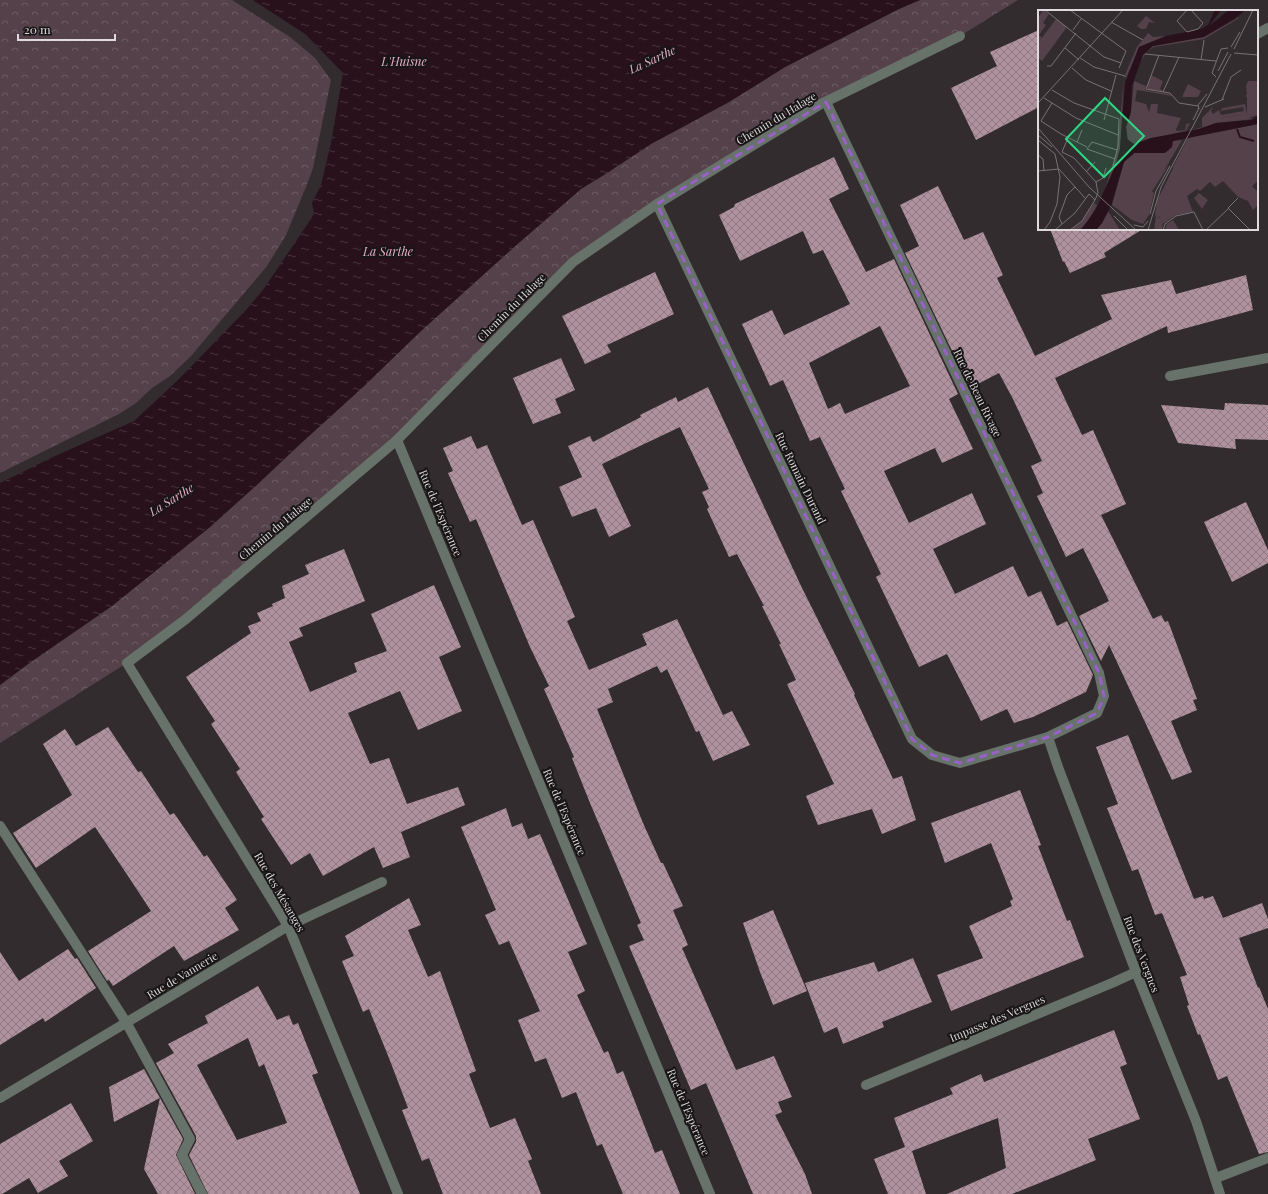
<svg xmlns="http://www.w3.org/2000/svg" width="1268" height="1194" font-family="'Playfair Display',serif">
<defs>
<pattern id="forest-crowns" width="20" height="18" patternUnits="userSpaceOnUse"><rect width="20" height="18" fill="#554149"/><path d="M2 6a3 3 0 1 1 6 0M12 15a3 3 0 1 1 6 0" fill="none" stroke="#6d5c63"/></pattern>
<pattern id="water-ripples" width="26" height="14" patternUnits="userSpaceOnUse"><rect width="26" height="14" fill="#28111b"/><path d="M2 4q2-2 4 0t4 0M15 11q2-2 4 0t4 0" fill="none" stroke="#47333c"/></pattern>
<pattern id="building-cross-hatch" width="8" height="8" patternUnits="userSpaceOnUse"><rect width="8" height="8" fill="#b0929e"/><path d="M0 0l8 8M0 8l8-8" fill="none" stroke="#8f7a82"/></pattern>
</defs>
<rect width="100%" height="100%" fill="#322c2e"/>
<g fill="url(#forest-crowns)">
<polygon points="0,0 232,0 290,37 315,58 331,80 313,168 306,187 286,235 267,266 191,356 170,376 152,388 136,403 119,414 0,473"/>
<polygon points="920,0 1018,0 960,36 821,104 573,262 397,440 127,663 0,743 0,685 28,664 112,606 210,527 260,482 298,446 363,387 421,331 513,248 581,189 607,173 651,144 729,102 785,67 899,9"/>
</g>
<polygon fill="url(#water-ripples)" points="253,0 920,0 899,9 785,67 729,102 651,144 607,173 581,189 513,248 421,331 363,387 298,446 260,482 210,527 112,606 28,664 0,685 0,483 55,456 134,421 177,381 246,310 263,290 311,219 314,213 312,203 321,185 331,143 343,73 305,34"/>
<g fill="url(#building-cross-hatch)" fill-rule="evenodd">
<polygon points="1039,30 1039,107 976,140 951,88 997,66 990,52"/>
<path d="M834,157L849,189L829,199L866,272L894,259L958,394L949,399L973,449L942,463L935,448L884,471L909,523L972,493L986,524L933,549L955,594L1013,566L1028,597L1041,591L1057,626L1067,621L1093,675L1086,692L1033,717L1014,723L1007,709L981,721L947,654L919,667L876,577L881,574L841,491L845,489L820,437L810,441L783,380L770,386L742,324L772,310L784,335L850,304L823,250L813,254L803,231L740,261L719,215L734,207L735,204ZM880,326L910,386L845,414L840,403L828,409L809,363Z"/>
<polygon points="938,186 964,240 983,232 1003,275 997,278 1035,356 1112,319 1101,295 1171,280 1176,294 1246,275 1253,310 1168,333 1167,326 1055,378 1082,435 1093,430 1126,504 1101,515 1153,619 1161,615 1165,622 1168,621 1197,699 1193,700 1197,710 1171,721 1192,772 1172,780 1109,645 1101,661 1079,616 1109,601 1083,548 1066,557 1037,496 1043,493 1031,466 1042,461 1013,399 999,373 970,388 905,253 919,246 900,205"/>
<polygon points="1050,229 1143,229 1104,253 1106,257 1070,273 1064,261 1063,262"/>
<polygon points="655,272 674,314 607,345 611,352 585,364 562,316"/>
<polygon points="561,358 575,390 555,399 561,413 533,424 513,378"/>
<polygon points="708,387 802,588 855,694 854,695 893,779 902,776 916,820 882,834 872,809 818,825 806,796 834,784 787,684 796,680 779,644 781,644 762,606 764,606 737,554 729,557 707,509 709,507 702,492 709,489 680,427 602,464 631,526 609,537 596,508 572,517 559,487 582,477 568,446 590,436 593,442 641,417 640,415 676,397 678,402"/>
<polygon points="1225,403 1268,405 1268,440 1235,439 1236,449 1178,443 1161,405 1224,410"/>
<polygon points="471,436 477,449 487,445 522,525 533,520 575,617 567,621 589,670 647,645 642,634 677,619 723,715 732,711 750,745 713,761 699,731 696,732 667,669 661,673 657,666 608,689 613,702 597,709 643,823 661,863 663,863 683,906 673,910 688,945 682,948 736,1070 774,1056 792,1097 778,1102 782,1112 775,1115 805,1174 812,1194 753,1194 706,1083 691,1090 629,946 644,940 637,925 641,923 590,803 572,758 574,757 544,689 549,686 530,647 476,519 470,522 448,473 453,471 443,448"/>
<polygon points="1246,502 1268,550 1268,563 1232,582 1204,522"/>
<polygon points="344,549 365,601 299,628 303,636 289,642 310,692 357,672 354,663 387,651 371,614 434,585 461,647 439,657 462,711 418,730 400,691 348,713 370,764 389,758 407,804 458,787 465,805 401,832 410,857 383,868 374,847 323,876 310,853 291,865 261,819 264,817 236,772 240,769 211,724 215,721 186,677 251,633 248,626 261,621 257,613 273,606 272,604 285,598 282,586 309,574 305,565"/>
<polygon points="108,727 138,772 141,771 170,815 174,813 204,857 207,855 237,900 225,908 239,930 184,961 174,946 113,986 109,980 107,981 88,951 151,911 128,876 95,827 36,868 13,833 72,795 43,744 65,729 76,746"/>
<polygon points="1128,735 1194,899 1203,896 1204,899 1213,896 1223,918 1262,903 1268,919 1268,928 1239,938 1258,988 1259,987 1268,1009 1268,1152 1259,1154 1227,1076 1218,1080 1200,1034 1198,1035 1187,1006 1189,1005 1180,977 1187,975 1162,913 1155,915 1138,869 1132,871 1107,808 1118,804 1096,747"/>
<polygon points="1020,790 1041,845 1038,846 1067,921 1070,920 1084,957 951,1011 937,975 983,958 969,926 1012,906 1010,901 1013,899 991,843 945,863 931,823"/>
<polygon points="506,808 512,827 522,823 528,839 540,834 587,944 568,952 585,991 577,995 604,1053 608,1051 617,1074 623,1071 655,1153 662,1150 680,1194 623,1194 602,1144 597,1146 576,1092 562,1098 546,1058 535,1062 518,1020 540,1011 509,941 499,945 485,915 496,910 461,827"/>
<polygon points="409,898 421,925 408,930 428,977 440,971 476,1071 469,1074 490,1128 515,1118 532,1159 528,1161 541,1194 443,1194 429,1158 422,1161 402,1110 408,1108 389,1058 369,1009 363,1012 342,961 354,956 345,936"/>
<polygon points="773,910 807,991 773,1005 760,972 743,923"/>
<polygon points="68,949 75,959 77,958 96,988 45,1022 43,1018 0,1045 0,952 19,981"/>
<polygon points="913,958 932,1002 882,1022 884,1027 843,1044 837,1027 824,1033 805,983 874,962 878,972"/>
<path d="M258,986L277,1020L289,1015L293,1025L298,1023L318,1073L312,1075L360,1194H208L189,1155L196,1142V1136L156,1063L174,1053L168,1044L208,1023L205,1016ZM248,1038L259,1067L264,1064L287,1123L237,1140L197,1065Z"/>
<polygon points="1114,1030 1127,1064 1120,1067 1140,1119 1088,1139 1096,1160 1012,1194 947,1194 1006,1168 998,1118 912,1151 926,1194 888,1194 874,1159 905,1147 894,1118 953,1094 950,1088 981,1074 984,1082"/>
<polygon points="144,1069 160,1098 114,1122 109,1087"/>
<polygon points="160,1098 183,1139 176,1155 195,1194 158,1194 144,1169"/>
<polygon points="71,1103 93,1141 59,1161 68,1176 38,1193 29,1178 2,1194 0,1194 0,1144"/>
</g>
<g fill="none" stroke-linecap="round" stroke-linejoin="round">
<g stroke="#67726a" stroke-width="10">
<polyline points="1257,34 1268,28"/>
<polyline points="657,204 912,739 932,755 960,763 1048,737 1097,713 1104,696 1099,673 826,102"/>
<polyline points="1170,376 1268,358"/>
<polyline points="397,440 710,1194"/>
<polyline points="1048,737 1058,767 1136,972 1196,1121 1220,1194"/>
<polyline points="0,826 126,1022 190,1139 182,1155 202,1194"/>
<polyline points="866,1085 1112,983 1136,972"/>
<polyline points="0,1098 288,926 382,882"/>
<polyline points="1216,1178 1268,1158"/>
<polyline points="398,1194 288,926 127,663 186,619 397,440 573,262 657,204 821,104 960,36"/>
</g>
</g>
<path fill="none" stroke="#9960c8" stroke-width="3" stroke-dasharray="8 5" stroke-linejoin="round" d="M826,102L1099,673L1104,696L1097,713L1048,737L960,763L932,755L912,739L657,204Z"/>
<g text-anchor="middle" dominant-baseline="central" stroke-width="4" stroke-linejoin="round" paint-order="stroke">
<g font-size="11" fill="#dfdbdd" stroke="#181516">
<text transform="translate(776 118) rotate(-31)">Chemin du Halage</text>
<text transform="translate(511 307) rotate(-45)">Chemin du Halage</text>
<text transform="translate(978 393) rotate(64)">Rue de Beau Rivage</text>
<text transform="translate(801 478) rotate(64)">Rue Romain Durand</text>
<text transform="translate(441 513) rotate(67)">Rue de l'Espérance</text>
<text transform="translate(275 528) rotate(-40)">Chemin du Halage</text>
<text transform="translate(565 812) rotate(67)">Rue de l'Espérance</text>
<text transform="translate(280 892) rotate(60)">Rue des Mésanges</text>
<text transform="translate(1142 954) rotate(69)">Rue des Vergnes</text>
<text transform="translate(182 975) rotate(-31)">Rue de Vannerie</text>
<text transform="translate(997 1018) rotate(-23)">Impasse des Vergnes</text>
<text transform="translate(689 1112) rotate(67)">Rue de l'Espérance</text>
</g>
<g font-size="12" font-style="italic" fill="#e5aec4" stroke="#181516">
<text transform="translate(652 59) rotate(-25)">La Sarthe</text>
<text x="404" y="61">L'Huisne</text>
<text x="388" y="251">La Sarthe</text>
<text transform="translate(171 499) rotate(-32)">La Sarthe</text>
</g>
</g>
<g transform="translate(1038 10)">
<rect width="220" height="220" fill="#322c2e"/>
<path d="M113,65L125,71L122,79L125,81L111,80L109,77ZM96,71L108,76L107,80L132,84L134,86L99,80L97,91L108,94L111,102L113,94H120L119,103L143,108L136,124L93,134L90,129L88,117L93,102ZM210,71H220L219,105L208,109L204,105L185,107L164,117V108L176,96L173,101L175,104L181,100L183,105L206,101L205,97L182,101L185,98L207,94L209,105V87L207,86L209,84L208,76ZM150,74L163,81L160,87H144ZM220,114V171L214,176L220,182V195L215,200L210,191L200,187L185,171L177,177L172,172L162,181L159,179L149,186L155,202L138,205L125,214L122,206L121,208L117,205L119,191L150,128ZM144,130L114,181L116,183L111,205L105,214L94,210L74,195L86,152L98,142L130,141L135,131ZM135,210L141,220H127L129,214Z" fill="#554149"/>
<path d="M108,6L117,13L111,12L108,19H103L99,16ZM199,7L201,8L166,29L116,37L109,41L103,51L106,42L115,36L166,27ZM110,23L115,27L128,26L101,37L88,68L86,67L99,37ZM86,68L82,139L74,166L67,179L79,140ZM97,92L102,101L105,114L113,116L117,113L119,122L118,127L95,134L90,127L89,119L94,94ZM204,105L215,109L178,113L161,119L154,120L165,117L167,112L176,108ZM127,107L129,116L131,111H135L130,109L132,107L141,113H132L139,121L147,120L148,114L152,113L148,121L123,126L128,123L121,115L125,113ZM218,114H220V131L210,133L204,141L211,156H217L216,165L220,170L214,169L208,161L202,169L199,142L186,145L184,143L199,140L198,123L200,122L203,130H217L219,120L213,119L218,117ZM182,119L173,126L167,124L151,131L152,148L157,157L151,158L152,152L145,149L140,153L145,160L139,162L135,157L150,128ZM119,155L124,159L123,164L131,155L115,180L107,182L110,175L107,174L104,180L97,175L95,180L100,181L95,188L102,186L86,195L94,175L91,173L92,169L102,162L109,167L114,166L117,161L110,156ZM80,177L81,182H85L84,186H81L83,197L75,192ZM70,201L82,220H58L64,213ZM118,204L120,208L125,206L124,220H116Z" fill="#554149"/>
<path d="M18,9L29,17L4,51L0,48V33Z" fill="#554149"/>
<path d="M5,0L11,4L5,13L8,15L1,25L4,28L0,33V8ZM161,183L170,190L164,199L156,188ZM56,193L59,195L50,211L41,220H33L44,211Z" fill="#554149"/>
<path d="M177,0H183L171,16L191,0H207L197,9L166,27L115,36L105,45L94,76L93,102L88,117L89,129L96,134L113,128L161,119L178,113L213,110L220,106V114L135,131L134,137L127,143H96L86,152L73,196L64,213L58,220H43L58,199L78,154L82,139L87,73L101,37L128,26L163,19L170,15Z" fill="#28111b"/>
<path fill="none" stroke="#28111b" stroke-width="2" d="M199,119L202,127L216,131"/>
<path fill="none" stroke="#777274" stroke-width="1" d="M7,0L66,47L83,53M32,0L88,41L81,58M149,0L139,11L149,22L160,19L165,13L153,0M73,12L105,30M35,20L43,9M193,37L202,22M27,38L41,50M196,39L215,0M196,43L220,45M107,44L178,51M121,45L108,79L132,83L141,93L160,96M42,48L56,57L87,66M163,50L166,30M9,56H13L38,23M34,58L48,70L73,81M180,61L190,42M178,67L174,63L183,39L190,38M14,80L36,93L81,109L80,136L75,156M125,82L141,47M6,88L38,108L80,125M184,90L193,67L203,60M0,93L85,0M14,93L3,111L23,124L49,137M167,97L186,89M161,99L160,95L169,84M66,110L78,65M155,110L161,98M0,118L51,177L98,220M0,125L14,137M30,128L24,142L36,148L58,172L65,168L68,158M0,130L17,144L22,167L19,194L12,212L6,220M39,132L44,120M0,145L5,149L6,161M77,149L49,139L54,132L79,140M0,161L21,159L47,188M48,162L57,152M200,188L190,198L212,220M112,204L118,181L132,156M76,206L90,220M24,214L21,207L29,185L37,177M96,215L105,217L110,211M17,220L37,203L51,184L57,190M32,220L44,211L57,190L60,183L58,172M110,220L123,177L193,44M125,220L127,214L138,206L156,202L165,220M168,220L191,198"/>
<path fill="#2cd884" fill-opacity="0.15" stroke="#2cd884" stroke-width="2" d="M67,88L106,126L66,167L28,129Z"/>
<rect width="220" height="220" fill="none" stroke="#dfdbdd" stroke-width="2"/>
</g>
<path d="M18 34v6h97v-6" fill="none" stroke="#dfdbdd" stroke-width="2"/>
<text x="24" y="34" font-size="12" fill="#dfdbdd" stroke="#181516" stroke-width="3" paint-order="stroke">20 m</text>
</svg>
